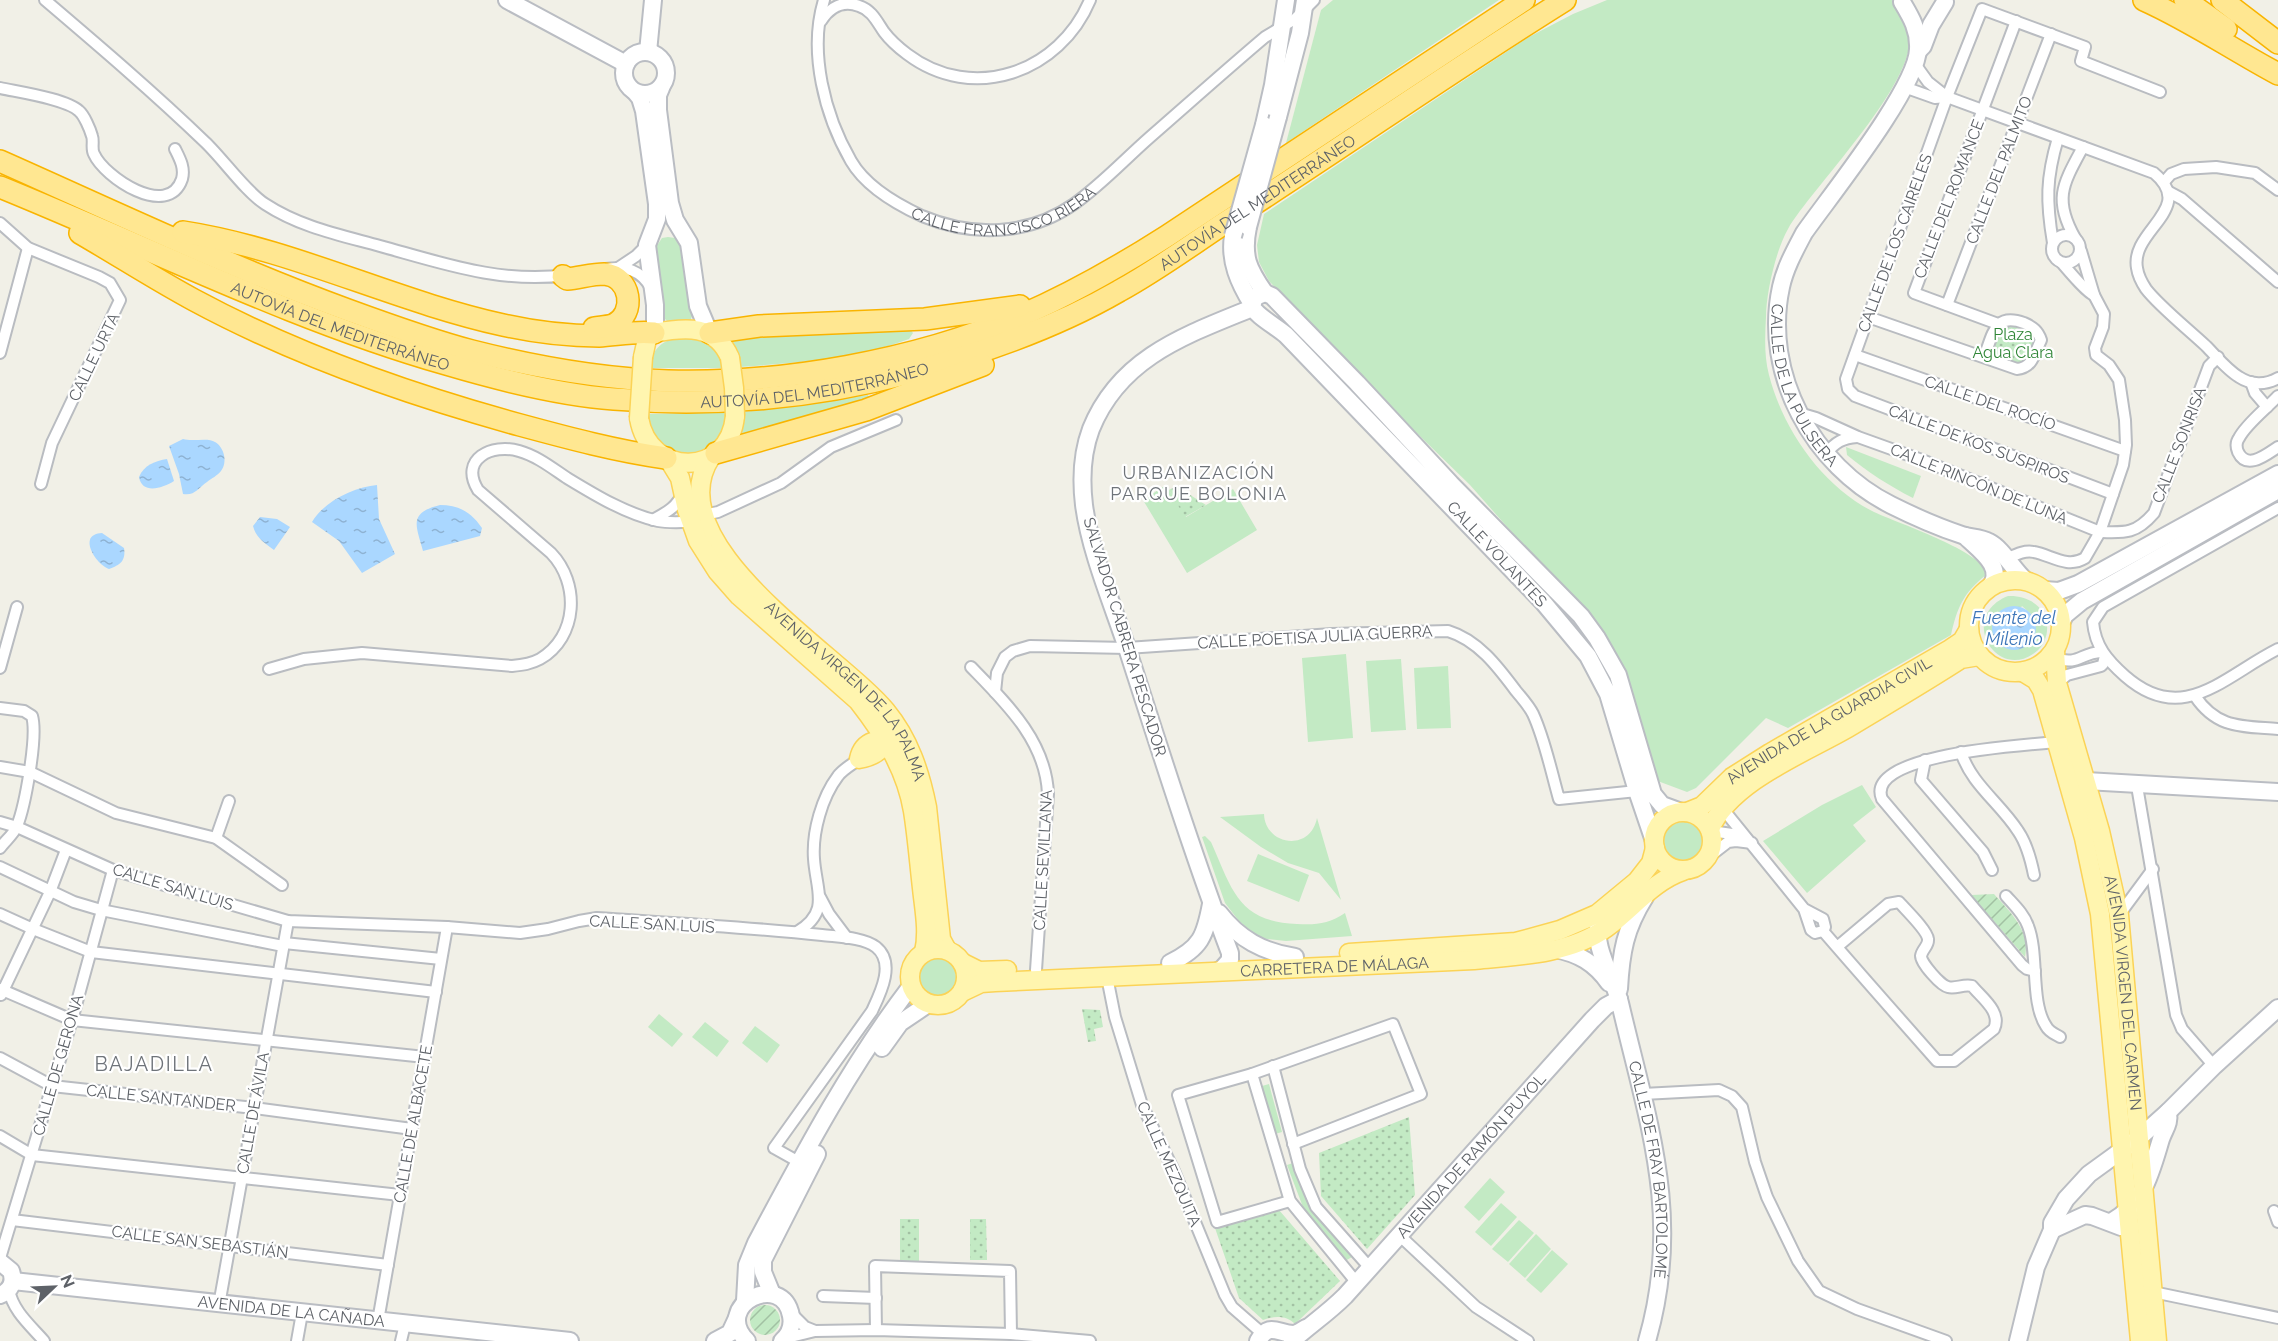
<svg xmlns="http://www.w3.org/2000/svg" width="2278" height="1341" font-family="Raleway,sans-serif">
<defs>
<pattern id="park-dots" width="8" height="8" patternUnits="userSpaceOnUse" patternTransform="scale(1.5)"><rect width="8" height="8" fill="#c3eac4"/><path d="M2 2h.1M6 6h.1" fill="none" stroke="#a2c1a3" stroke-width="1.8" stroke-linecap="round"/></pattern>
<pattern id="garden-furrows" width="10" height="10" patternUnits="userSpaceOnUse" patternTransform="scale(1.5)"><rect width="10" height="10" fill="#c3eac4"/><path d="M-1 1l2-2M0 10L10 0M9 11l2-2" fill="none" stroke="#a2c1a3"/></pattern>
<pattern id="water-ripples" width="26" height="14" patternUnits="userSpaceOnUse" patternTransform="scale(1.5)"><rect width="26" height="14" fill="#aad7ff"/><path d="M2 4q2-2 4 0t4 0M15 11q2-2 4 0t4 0" fill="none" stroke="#8eb2d2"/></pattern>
</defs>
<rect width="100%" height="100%" fill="#f1f0e7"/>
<g fill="#c3eac4" fill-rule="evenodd">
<polygon points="1333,0 1499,0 1286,143 1321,10"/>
<path d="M1607,0H1892C1898,8 1906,17 1909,27C1924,77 1813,186 1788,229C1776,250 1766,293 1766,317C1765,336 1764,356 1769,375C1783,430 1823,487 1874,512C1898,523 1969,547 1983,567C1983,567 1985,574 1986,575C1963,593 1957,608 1951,635L1788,728L1766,718L1696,788L1687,792L1655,780L1586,616L1470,485L1346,364L1269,281L1259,262L1257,245L1264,214L1527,38L1573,14Z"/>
<polygon points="668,237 675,238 683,247 692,316 690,322 669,323 664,318 656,247 662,238"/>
<path d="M909,328L913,333L909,339C856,359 795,363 739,367L732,338Z"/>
<path d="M683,337C705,338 718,345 723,368H649C653,347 662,340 683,337Z"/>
<polygon points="868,395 871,402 741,439 744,412"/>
<path d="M726,412C723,440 706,460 675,453C668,452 661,445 655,441L648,414Z"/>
<path d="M1846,447L1921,476L1913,498C1889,486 1868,472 1847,455Z"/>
<polygon points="1166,485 1186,517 1233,489 1257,530 1187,573 1143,500"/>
<path d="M2008,596C2029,595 2049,608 2047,631C2046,641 2041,649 2033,654C1995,680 1958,616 2008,596ZM2022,606L2033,616L2030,643C2018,652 2007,651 1997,641Z"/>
<polygon points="1346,654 1353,738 1308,742 1302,658"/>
<polygon points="1401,659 1406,730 1371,732 1366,661"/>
<polygon points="1448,666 1451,728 1417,729 1414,668"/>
<polygon points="1862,785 1876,807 1853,825 1866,841 1807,893 1763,841 1822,805"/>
<path d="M1264,814C1265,845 1310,853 1317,818L1341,900L1319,873L1288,863L1261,847L1220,817Z"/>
<circle cx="1683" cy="841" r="19"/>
<path d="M1205,836L1211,842C1232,889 1238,922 1297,924C1316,925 1329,924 1345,913L1352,936L1286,941L1259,938L1239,921L1225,903L1202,837Z"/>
<polygon points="1258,854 1309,875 1299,902 1247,881"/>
<circle cx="937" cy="977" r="19"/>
<polygon points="659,1014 683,1034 672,1047 648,1027"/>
<polygon points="705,1022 729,1041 717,1057 692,1037"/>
<polygon points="755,1026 780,1045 767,1063 742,1043"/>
<polygon points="1269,1084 1282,1132 1275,1134 1262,1086"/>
<polygon points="1293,1163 1311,1210 1352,1257 1345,1261 1306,1215 1287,1165"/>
<polygon points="1490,1178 1505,1192 1479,1221 1464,1207"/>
<polygon points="1501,1203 1517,1217 1491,1246 1475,1232"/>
<polygon points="1519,1220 1534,1233 1508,1262 1492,1249"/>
<polygon points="1536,1234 1551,1249 1525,1278 1509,1264"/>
<polygon points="1552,1250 1568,1264 1541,1293 1526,1280"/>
</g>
<g fill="url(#park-dots)">
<polygon points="2004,320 2039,334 2027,366 1984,357"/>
<polygon points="1176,486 1206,505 1185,517 1169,490"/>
<polygon points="1082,1009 1100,1010 1103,1027 1094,1029 1096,1041 1088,1042"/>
<polygon points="1409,1117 1415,1195 1367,1249 1321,1196 1319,1153"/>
<path d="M1279,1210L1340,1281L1295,1324C1286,1315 1274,1316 1263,1320L1239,1298L1215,1228Z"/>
<rect x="900" y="1219" width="19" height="42"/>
<polygon points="970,1219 986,1219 987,1260 970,1260"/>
</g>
<g fill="url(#garden-furrows)">
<path d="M1994,894C2010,912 2031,931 2025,957L1971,895Z"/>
<circle cx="765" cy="1320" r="15"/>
</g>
<g fill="url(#water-ripples)">
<path d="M183,439C193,442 208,437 215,442C224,447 228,462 221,471C217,476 212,478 207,482C198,488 195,496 183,494L179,474L169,446Z"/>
<path d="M167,459L174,481C163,488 142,495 139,477C144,465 155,461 167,459Z"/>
<path d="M377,485L379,519L395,554L362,573L339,541L312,522C324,501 355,487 377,485Z"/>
<path d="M440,505C459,505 471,512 482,528L480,536L423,551C416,525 408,513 440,505Z"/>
<path d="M260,517L277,519L290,527L274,550C265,543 256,538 253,526Z"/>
<path d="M102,533L124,548C126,561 120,565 109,569C95,564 77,534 102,533Z"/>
<circle cx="2014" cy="628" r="22"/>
</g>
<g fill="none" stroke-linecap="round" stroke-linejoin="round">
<defs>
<g id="street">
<path d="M45,0C99,46 153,92 205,142C223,159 246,192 265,204C300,227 340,235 380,246C442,263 501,284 567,275"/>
<path id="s1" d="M824,0C808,52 825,116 851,161C866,187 896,204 922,216C972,237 1028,236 1074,204C1101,185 1124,160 1149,138C1188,104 1226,70 1265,37L1295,19L1314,0"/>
<path d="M821,21C830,7 843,0 859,6C872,10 877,22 884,32C890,40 899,48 907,54C973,104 1060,72 1090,0"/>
<path d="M1915,64L1928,82L1947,97L2154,173C2197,209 2130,230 2137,268C2138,275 2142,283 2146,289C2159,306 2189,330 2206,346C2216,356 2227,370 2239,377C2251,385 2266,385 2278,378"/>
<polyline points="1904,87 1935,98 1947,97"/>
<path d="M0,88C18,92 67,99 79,111C84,115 90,129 92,136C94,141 91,149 94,154C104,177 168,220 182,179C185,168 180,159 175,149"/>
<polyline points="2164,182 2171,174 2184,169 2216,167 2255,173 2278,190"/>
<polyline points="2169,192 2182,199 2278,282"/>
<polyline points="0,223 28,248 99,277 110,283 120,300 52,443 41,484"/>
<circle cx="2066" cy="249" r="14"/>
<path d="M2075,238C2053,199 2063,184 2083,147"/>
<path d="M2053,243C2046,202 2046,178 2058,138"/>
<path d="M2062,263C2068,270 2088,294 2094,295"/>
<polyline points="618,268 636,256 647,245"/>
<path d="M606,269C626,266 641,270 651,288"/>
<polyline points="1947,305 2051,34"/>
<path d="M1868,317L2017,369C2033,368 2035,352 2041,340C2038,331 2033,327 2024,323C1994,312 1993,335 1984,357"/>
<polyline points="1998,324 1914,293 2016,21"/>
<polyline points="0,353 28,248"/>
<polyline points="1855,355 2125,451"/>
<polyline points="2251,382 2255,393 2267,407"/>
<path d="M2278,396C2267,408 2246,424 2239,438C2236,442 2236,447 2238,452C2247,471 2267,454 2278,447"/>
<path d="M1799,413L1816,418L1858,437L1922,460L2100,532C2125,533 2136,534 2154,513L2209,366L2218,357"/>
<path d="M1826,454C1835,442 1843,438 1857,437"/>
<polyline points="2113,494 1855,396 1848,389 1846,379 1947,97 1982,9 2085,47 2081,61 2160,92"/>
<path d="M2278,508L2103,607L2093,622C2095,646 2107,660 2125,676C2183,727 2224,676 2278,649"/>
<polyline points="703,515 718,512 781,483 831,447 896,420"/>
<path d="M653,520C667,512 676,508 683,493"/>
<path d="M2006,559C2015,555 2024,550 2034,552C2051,555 2067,569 2085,558L2100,532L2123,465L2126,445L2125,420L2119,380L2109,365L2096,355L2095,348L2103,327L2104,314L2094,295L2081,251"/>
<path d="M2055,658C2079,666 2080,653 2101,652"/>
<path d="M971,667C1006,703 1046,741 1048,794L1036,970"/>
<polyline points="0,668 17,607"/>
<path d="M269,669L304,659L362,653L512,666C522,665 531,664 540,659C578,637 580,583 551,553L478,490C459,459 492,443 519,451C537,456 552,468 567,478C595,495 626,514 658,521C668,523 680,522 690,522"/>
<polyline points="2057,683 2067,675 2101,666 2103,664 2105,656"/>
<path d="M995,692L997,673L1005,657L1013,651L1030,646L1127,648L1332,634L1448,631C1478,640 1498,667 1516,691C1522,698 1529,706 1533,714C1545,740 1551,771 1559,799L1637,791L1641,789"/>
<path d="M2195,696C2217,729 2242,726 2278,729"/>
<path d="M0,708L24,711L32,716C38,736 25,806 17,826C14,834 5,841 0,848"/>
<path d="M1961,752C1971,784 2000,803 2018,831C2027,844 2031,860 2034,875"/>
<polyline points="1925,760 1921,780 1983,852 1992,870"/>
<polyline points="0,767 30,772 116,813 216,838 282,885"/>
<polyline points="2137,786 2176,1015 2182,1029 2214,1066"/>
<polyline points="1723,809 1804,909 1823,919 1825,927 1823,931 1815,933 1811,930 1804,909"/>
<path d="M0,822L17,827L113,870L288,921L447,927L520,933L548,929L579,921L597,918C672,923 747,927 822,935C838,937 863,937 876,947C896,963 880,994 872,1011L774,1148L799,1162"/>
<polyline points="1711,831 1732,834 1744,838"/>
<polyline points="216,838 229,801"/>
<polyline points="1706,859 1728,842 1736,841 1752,843"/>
<polyline points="0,867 74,902 101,910 283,946"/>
<path d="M2006,896C2014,905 2024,914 2028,926C2039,954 2030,1002 2046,1026C2049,1032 2055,1034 2060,1037"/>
<polyline points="820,897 829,914 847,938"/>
<polyline points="0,914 33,929 91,952 436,992"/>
<polyline points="2119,915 2153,869"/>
<path d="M1823,931C1861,975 1899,1018 1937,1061H1954L1994,1029C2002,1012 1982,998 1972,986C1963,984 1956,989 1948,987C1941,986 1921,963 1921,956C1922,949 1929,946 1928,939C1927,930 1905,909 1899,902L1888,904L1837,947"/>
<path d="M797,932C831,912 816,890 814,859C812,832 822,797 838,776C843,769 853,764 859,759"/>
<polyline points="284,943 441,959"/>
<path d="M2035,971L2027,969L2022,965L1882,799C1863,753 2030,745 2057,742"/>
<polyline points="1107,977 1115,1017 1142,1105 1174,1171 1225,1295 1232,1307 1263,1334"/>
<polyline points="0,989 72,1020 425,1057"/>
<polyline points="1,995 50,892 66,850"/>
<polyline points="0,1058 52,1086 254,1108 412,1129"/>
<polyline points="1273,1066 1300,1169 1316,1207 1370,1268"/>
<polyline points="1252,1074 1290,1201 1357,1283"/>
<polyline points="1643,1094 1719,1090 1732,1096 1742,1107 1755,1162 1767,1197 1798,1261 1819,1291 1857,1309 1946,1341"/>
<polyline points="0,1136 32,1155 400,1195"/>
<polyline points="1290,1201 1217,1222 1178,1095 1252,1074 1393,1024 1421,1094 1293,1144"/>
<polyline points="2274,1211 2278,1222"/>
<polyline points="12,1220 388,1265"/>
<polyline points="1399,1235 1476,1307 1528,1341"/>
<polyline points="0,1258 72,1020 113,870"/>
<path d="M9,1290C13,1311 30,1325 44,1341"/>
<polyline points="2153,1292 2278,1318"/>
<polyline points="823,1296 876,1298"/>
<polyline points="219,1305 288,921"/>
<polyline points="791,1313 805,1327 815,1331"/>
<polyline points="378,1321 447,927"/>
<polyline points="876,1330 875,1266 1010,1271 1011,1334"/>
<polyline points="786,1338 815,1331 876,1330 1011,1334 1090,1341"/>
<polyline points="297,1341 302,1313"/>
<polyline points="401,1341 405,1324"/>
</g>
<g id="secondary">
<polyline points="507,0 626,64"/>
<path id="s2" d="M1902,2C1911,17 1919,30 1918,49C1917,88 1830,196 1804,233C1795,250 1785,268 1781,287C1762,374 1813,466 1891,505C1913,516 1938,527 1962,535C1971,538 1980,537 1989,542C2003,549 2013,570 2026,581"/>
<polyline points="1919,50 1923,46 1931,25 1945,2"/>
<circle cx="645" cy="73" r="21"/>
<polyline points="648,52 653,0"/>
<polyline points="661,88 658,95 658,110 670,203 675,220 689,243 698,306 709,332"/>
<polyline points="636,93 640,98 644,111 657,204 657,219 647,245 655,305 655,332"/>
<polyline points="1278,117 1300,33 1305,0"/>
<polyline points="1264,125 1273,85 1286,0"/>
<path d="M1248,227C1242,256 1248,269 1265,293"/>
<path d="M1233,236C1229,261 1239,283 1252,304"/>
<path d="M1965,536C1978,549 2007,568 1989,588"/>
<polyline points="2044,590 2059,591 2078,584 2278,474"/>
<polyline points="2061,623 2065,615 2082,601 2278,490"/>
<polyline points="2086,781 2278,792"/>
<path d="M1654,841L1637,791L1608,694L1588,656L1543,602L1286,335C1277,327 1255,315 1252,306L1255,297L1265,293L1272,296L1357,383L1451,484L1581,616L1597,638L1618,675L1653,794L1662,805L1681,812"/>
<path d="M1219,913C1239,939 1263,952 1295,957"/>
<path id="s3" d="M1600,921C1590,943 1615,981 1620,1003C1648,1123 1683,1217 1647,1341"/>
<path d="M1554,949C1578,953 1595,963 1609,983"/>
<path d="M1170,963C1201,948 1205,936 1211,904"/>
<path d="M1216,972L1222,969L1230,960V953C1192,852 1160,750 1127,648C1112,603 1090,551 1084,505C1081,480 1082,453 1091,429C1120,357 1186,335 1252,308"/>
<path d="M1619,989C1621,952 1625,929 1645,897"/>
<polyline points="882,1048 900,1023 928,1004"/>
<path d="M2111,1222C2144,1204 2151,1172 2161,1139C2165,1128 2170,1124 2168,1112"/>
<polyline points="2052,1230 2085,1215 2092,1216 2121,1227"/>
<path d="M0,1262L11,1271C15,1282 11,1291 0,1295"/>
<path id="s4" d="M13,1281L570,1341"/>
<polyline points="772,1294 763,1272 763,1260 817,1154"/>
<path d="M745,1301L747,1265L756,1243C803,1155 850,1066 911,986"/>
<polyline points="715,1341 730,1333 737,1318"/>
<path d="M747,1341C711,1305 783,1270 791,1316C793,1326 789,1335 782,1341"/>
<path d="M1258,1341C1269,1322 1277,1333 1293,1334C1297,1334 1302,1330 1306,1328"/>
<path id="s5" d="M1292,1341C1310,1325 1328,1313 1345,1296L1592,1020L1606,1006L1619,999"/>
<polyline points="2018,1341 2036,1267 2052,1230 2052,1223 2066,1199 2089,1174 2140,1137 2168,1112 2214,1066 2278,1008"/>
</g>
<g id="primary">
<path d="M643,357L647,339L654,333C685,327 716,324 730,358"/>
<path d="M639,418C649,478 729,478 735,416"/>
<path id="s6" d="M711,457C653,544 840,655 886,711C909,739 920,772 927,807L941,939L947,950"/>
<path d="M669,460L680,478L687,510L698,541L717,571L739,596L858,701C883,733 906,769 913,811C917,836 919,862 922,888C924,908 929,932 924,952"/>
<circle cx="2015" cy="626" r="46"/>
<path id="s7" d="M2055,651L2057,683L2100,831L2119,915L2157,1341"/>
<polyline points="2023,672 2036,680 2042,690 2084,838 2100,914 2140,1341"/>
<path d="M887,732C885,749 876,756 859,759C863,740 880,737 896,744"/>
<path id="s8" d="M1687,812L1702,806L1732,777L1770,753L1950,649L1962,641L1969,629"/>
<circle cx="1683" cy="841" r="29"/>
<path d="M1710,829C1731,781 1805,753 1848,728C1886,705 1924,683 1961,659L1979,656"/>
<circle cx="938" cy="977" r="28"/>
<polyline points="1349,953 1516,942 1560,930 1597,914 1637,881 1651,863 1655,848"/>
<polyline points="963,963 979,971 1007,970"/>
<path id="s9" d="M962,992L981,983L995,982L1474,960C1517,956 1570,954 1606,928C1632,909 1653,881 1683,871"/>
</g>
<g id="highway">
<path d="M2144,0C2191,21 2233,50 2278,74"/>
<polyline points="2185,0 2226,29"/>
<polyline points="2222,0 2278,43"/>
<path d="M0,161C115,212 230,267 348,310C389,325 430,340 472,351C535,367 602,379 668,381C783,384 913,361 1020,316C1071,294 1120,266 1167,236L1524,0"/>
<path id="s10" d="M0,187C148,247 292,320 446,364C500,380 558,395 614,399C714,407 816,398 912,372C983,353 1055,328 1119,291C1154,272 1187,248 1220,226C1336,152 1448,73 1565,0"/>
<path d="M183,232C293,249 394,301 503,325C534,332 568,336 599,336C617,335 635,331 654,333"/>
<path d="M80,233C118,255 155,279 194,300C296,355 407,394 520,425C568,438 616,451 666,458"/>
<path d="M563,276L567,279C579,278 592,274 604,274C631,276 637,314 613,325C607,327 600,327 594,328"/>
<polyline points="710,333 759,326 925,319 1020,306"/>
<polyline points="716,453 866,410 983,365"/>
</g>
</defs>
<use href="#street" stroke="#b9bcc1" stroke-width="14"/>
<use href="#secondary" stroke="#babdc3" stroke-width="20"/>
<use href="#primary" stroke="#fbd357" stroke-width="21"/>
<use href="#highway" stroke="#f9b400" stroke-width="24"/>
<use href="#street" stroke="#fff" stroke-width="10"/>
<use href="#secondary" stroke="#fff" stroke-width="16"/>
<use href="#primary" stroke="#fff5af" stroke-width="18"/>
<use href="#highway" stroke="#ffe791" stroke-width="21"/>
<defs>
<g id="secondary-bridge">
<polyline points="1248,227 1278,117"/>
<polyline points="1233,236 1264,125"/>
</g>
<g id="primary-bridge">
<polyline points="730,358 734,388 735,416"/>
<polyline points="639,418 643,357"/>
</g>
</defs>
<use href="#secondary-bridge" stroke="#babdc3" stroke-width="20" stroke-linecap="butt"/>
<use href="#primary-bridge" stroke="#fbd357" stroke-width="21" stroke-linecap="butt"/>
<use href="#secondary-bridge" stroke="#fff" stroke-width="16"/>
<use href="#primary-bridge" stroke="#fff5af" stroke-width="18"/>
</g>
<g text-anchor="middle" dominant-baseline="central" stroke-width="4.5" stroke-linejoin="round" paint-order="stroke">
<g font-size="16" fill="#5e6268" stroke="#fff">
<text transform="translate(1999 170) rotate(-69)">CALLE DEL PALMITO</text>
<text stroke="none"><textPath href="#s1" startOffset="345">CALLE FRANCISCO RIERA</textPath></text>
<text transform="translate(1949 199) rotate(-69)">CALLE DEL ROMANCE</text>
<text stroke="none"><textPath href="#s10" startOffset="1340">AUTOVÍA DEL MEDITERRÁNEO</textPath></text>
<text transform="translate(1895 243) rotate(-70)">CALLE DE LOS CAIRELES</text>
<text stroke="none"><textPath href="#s10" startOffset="368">AUTOVÍA DEL MEDITERRÁNEO</textPath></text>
<text transform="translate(94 357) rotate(-64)">CALLE URTA</text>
<text stroke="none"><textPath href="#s2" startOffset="432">CALLE DE LA PULSERA</textPath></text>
<text stroke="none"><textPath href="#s10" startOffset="854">AUTOVÍA DEL MEDITERRÁNEO</textPath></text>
<text transform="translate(1990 403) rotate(19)">CALLE DEL ROCÍO</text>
<text transform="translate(1979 444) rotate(21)">CALLE DE KOS SUSPIROS</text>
<text transform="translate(2179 445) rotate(-69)">CALLE SONRISA</text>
<text transform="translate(1979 484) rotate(22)">CALLE RINCÓN DE LUNA</text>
<text transform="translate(1497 554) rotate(47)">CALLE VOLANTES</text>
<text transform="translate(1125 637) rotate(73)">SALVADOR CABRERA PESCADOR</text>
<text transform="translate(1315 637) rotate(-3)">CALLE POETISA JULIA GUERRA</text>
<text stroke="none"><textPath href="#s6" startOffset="290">AVENIDA VIRGEN DE LA PALMA</textPath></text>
<text stroke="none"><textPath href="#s8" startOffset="170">AVENIDA DE LA GUARDIA CIVIL</textPath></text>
<text transform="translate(1043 860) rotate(-87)">CALLE SEVILLANA</text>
<text transform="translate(173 887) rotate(17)">CALLE SAN LUIS</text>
<text transform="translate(652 924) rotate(3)">CALLE SAN LUIS</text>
<text stroke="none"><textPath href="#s9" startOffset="375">CARRETERA DE MÁLAGA</textPath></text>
<text stroke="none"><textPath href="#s7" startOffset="350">AVENIDA VIRGEN DEL CARMEN</textPath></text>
<text transform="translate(58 1065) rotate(-74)">CALLE DE GERONA</text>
<text transform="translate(161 1098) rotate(6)">CALLE SANTANDER</text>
<text transform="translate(253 1113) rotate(-80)">CALLE DE ÁVILA</text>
<text transform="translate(413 1124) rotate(-80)">CALLE DE ALBACETE</text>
<text stroke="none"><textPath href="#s5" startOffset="258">AVENIDA DE RAMÓN PUYOL</textPath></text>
<text transform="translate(1169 1164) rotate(66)">CALLE MEZQUITA</text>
<text stroke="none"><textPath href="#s3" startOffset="256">CALLE DE FRAY BARTOLOMÉ</textPath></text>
<text transform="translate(200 1242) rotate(7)">CALLE SAN SEBASTIÁN</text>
<text stroke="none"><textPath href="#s4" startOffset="280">AVENIDA DE LA CAÑADA</textPath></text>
</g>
<g font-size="16" fill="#308637" stroke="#fff">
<text x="2013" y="334">Plaza<tspan x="2013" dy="18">Agua Clara</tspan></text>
</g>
<g font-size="18" letter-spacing="1.5" fill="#6f747a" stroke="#fff">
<text x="1199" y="472">URBANIZACIÓN<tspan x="1199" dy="21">PARQUE BOLONIA</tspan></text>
</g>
<g font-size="18" font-style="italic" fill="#3d76b9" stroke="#fff">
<text x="2014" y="617">Fuente del<tspan x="2014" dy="21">Milenio</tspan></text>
</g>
<g font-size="20" letter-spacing="1.5" fill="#6f747a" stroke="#fff">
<text x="154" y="1064">BAJADILLA</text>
</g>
</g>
<g transform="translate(54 1287) rotate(67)" stroke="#ffffff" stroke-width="4.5" paint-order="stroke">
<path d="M0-4.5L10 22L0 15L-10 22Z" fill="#5e6268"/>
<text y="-9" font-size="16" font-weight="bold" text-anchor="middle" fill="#5e6268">N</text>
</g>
</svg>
